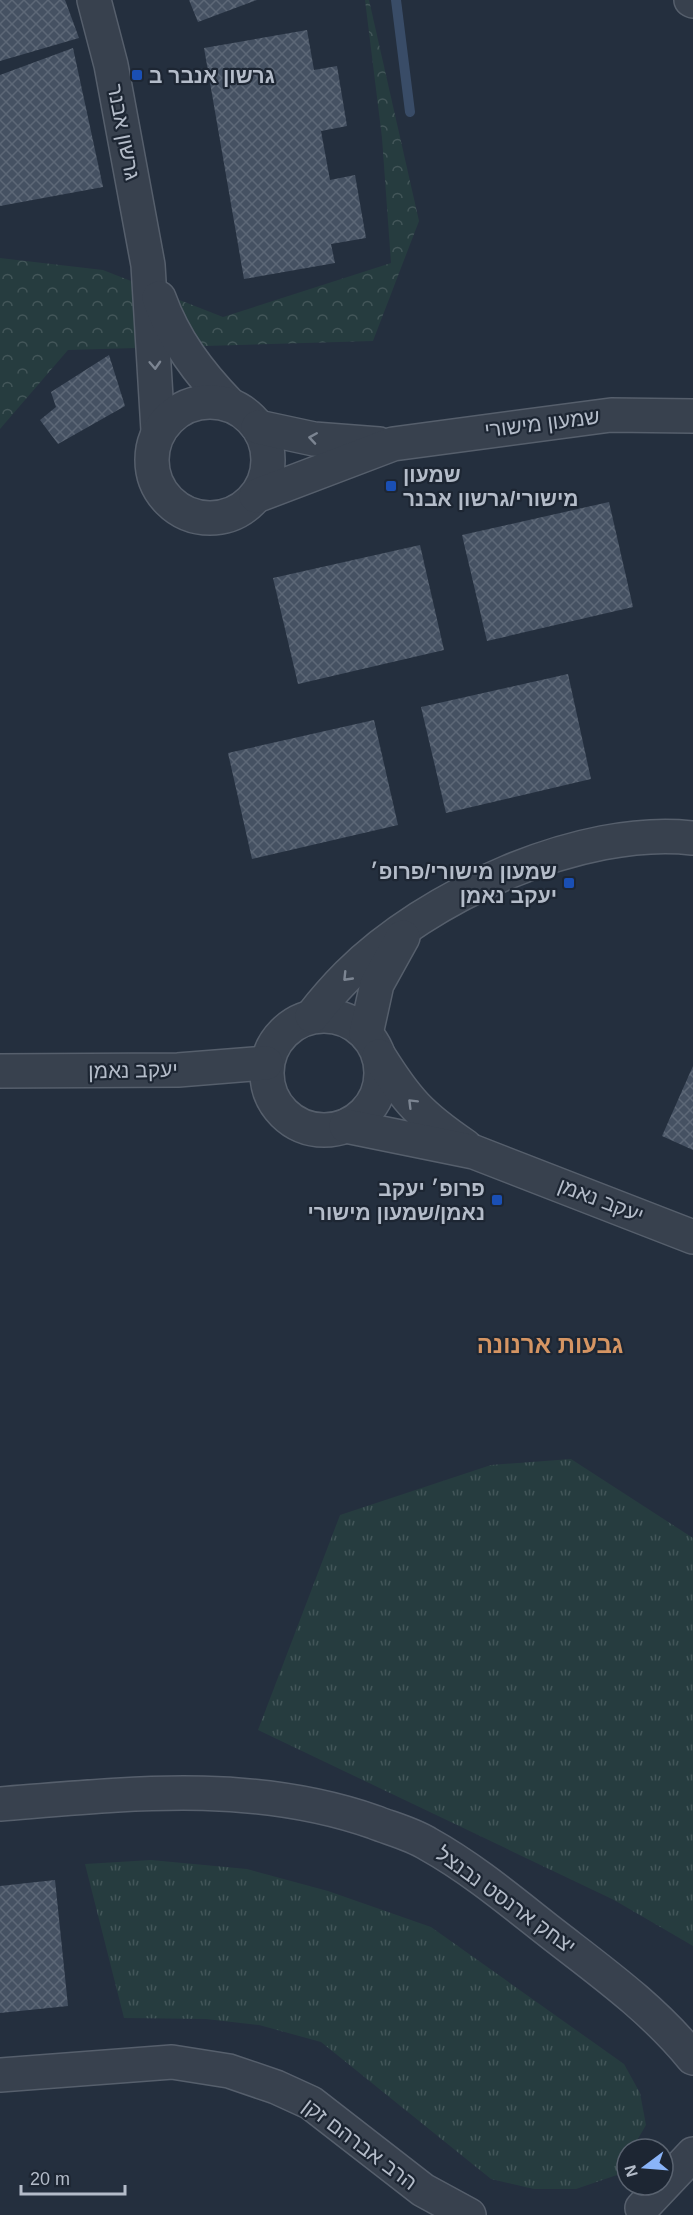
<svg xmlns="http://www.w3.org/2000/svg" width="693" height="2215" font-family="Helvetica,Heebo,sans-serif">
<defs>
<pattern id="grass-tufts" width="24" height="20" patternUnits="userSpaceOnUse" patternTransform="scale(1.5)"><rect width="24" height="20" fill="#263c3f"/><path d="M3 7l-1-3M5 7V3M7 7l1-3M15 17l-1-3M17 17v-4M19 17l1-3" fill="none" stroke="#435659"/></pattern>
<pattern id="forest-crowns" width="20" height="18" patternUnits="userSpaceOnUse" patternTransform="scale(1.5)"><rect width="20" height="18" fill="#263c3f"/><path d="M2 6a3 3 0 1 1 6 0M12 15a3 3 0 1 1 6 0" fill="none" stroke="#435659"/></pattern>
<pattern id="building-cross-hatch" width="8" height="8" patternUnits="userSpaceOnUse" patternTransform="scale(1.5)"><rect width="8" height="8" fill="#455162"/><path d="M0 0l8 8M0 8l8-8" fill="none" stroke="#5d6877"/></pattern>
</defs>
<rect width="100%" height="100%" fill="#242f3e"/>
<g fill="url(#grass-tufts)">
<polygon points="571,1459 693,1538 693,1946 614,1900 258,1730 340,1515 491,1465"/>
<polygon points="151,1860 247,1869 328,1891 431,1927 624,2064 640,2093 646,2125 632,2149 627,2149 627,2158 617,2175 576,2189 534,2189 491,2179 321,2042 259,2025 206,2019 124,2018 85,1864"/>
</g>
<polygon fill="url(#forest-crowns)" points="365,0 369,0 419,221 373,341 68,350 0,429 0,258 103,270 223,317 391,263 382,138"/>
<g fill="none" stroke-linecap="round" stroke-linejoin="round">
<polyline stroke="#394c67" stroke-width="10" points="396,0 410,112"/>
</g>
<g fill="url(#building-cross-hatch)">
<polygon points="0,0 65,0 79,38 0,61"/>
<polygon points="189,0 257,0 198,22"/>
<polygon points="307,30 314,70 337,66 347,126 321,131 330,180 355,175 366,238 331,244 335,263 244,279 204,48"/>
<polygon points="73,48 103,187 0,206 0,75"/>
<polygon points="109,355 125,406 58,444 40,420 56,407 51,392"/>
<polygon points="609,502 633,607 487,641 462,535"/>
<polygon points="420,545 444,650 298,684 273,578"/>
<polygon points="568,674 591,779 446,813 421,707"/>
<polygon points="374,720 398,825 252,859 228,753"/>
<polygon points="693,1066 693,1150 662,1136"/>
<polygon points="55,1880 68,2006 0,2013 0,1886"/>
</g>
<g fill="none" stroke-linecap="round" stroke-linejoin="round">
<defs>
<g id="minor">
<polyline points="94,0 111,65 148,265 158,431"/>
<polyline points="691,0 693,1"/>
<path d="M159,298C174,340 199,373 230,405"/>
<circle cx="210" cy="460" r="58"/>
<polyline points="258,427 314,439 379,444"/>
<polyline points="256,496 393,444 611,415 693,416"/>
<circle cx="324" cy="1073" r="57"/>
<path d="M312,1016C323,1002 335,988 348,975C427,896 581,825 693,838"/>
<polyline points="366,1034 377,984 403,937"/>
<path d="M379,1056C407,1101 421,1116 465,1146"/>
<polyline points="0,1071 178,1070 266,1063"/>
<polyline points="346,1126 474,1152 693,1237"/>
<path d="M0,1804C126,1794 251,1779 374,1822C392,1829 412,1834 428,1844C473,1869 513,1903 554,1935C603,1973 653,2009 693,2058"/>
<polyline points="0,2075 172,2062 229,2071 276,2087 311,2103 423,2190 469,2215"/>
<polyline points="642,2208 693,2154"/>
</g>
</defs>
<use href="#minor" stroke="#565f6c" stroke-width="36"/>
<use href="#minor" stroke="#38414e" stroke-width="33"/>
</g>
<defs><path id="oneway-chevron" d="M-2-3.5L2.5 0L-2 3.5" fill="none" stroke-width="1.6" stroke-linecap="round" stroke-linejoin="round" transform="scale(1.5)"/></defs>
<g stroke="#7c8592">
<use href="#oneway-chevron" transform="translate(155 365) rotate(87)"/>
<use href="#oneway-chevron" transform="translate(313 438) rotate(-171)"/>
<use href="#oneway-chevron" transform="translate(347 977) rotate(134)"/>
<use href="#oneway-chevron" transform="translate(412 1103) rotate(-135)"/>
</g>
<g fill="#1a4fb4" stroke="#1d2633" stroke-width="2">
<rect x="131" y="69" width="12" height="12" rx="3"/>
<rect x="385" y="480" width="12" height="12" rx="3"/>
<rect x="563" y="877" width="12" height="12" rx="3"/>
<rect x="491" y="1194" width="12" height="12" rx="3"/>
</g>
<g text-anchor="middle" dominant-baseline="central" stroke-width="4.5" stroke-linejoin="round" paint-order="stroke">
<g font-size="21" font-weight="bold" fill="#b4bcc9" stroke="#1d2633" text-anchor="start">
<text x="149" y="75">גרשון אנבר ב</text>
<text x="403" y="474">שמעון<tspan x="403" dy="24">מישורי/גרשון אבנר</tspan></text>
<text x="557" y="871" text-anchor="end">שמעון מישורי/פרופ׳<tspan x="557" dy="24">יעקב נאמן</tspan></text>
<text x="485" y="1188" text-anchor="end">פרופ׳ יעקב<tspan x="485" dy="24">נאמן/שמעון מישורי</tspan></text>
</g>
<g font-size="21" fill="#b4bcc9" stroke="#1d2633">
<text transform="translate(124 132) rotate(79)">גרשון אבנר</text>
<text transform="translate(542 423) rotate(-7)">שמעון מישורי</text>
<text transform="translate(133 1070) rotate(-1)">יעקב נאמן</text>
<text transform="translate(601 1200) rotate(21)">יעקב נאמן</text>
<text transform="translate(506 1900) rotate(36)">יצחק ארנסט נבנצל</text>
<text transform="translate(360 2144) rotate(37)">הרב אברהם זקן</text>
</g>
<g font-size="24" font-weight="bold" fill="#d59563" stroke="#1d2633">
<text x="550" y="1344">גבעות ארנונה</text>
</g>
</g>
<g transform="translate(645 2167) rotate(254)"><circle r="28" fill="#1d2633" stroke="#59626f" stroke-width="1.5"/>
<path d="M0-4.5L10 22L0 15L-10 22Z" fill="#8ab4f8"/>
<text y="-9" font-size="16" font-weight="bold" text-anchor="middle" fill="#b4bcc9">N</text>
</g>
<path d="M21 2185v9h104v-9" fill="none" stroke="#b4bcc9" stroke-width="3"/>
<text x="30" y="2185" font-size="18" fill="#b4bcc9" stroke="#1d2633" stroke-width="4.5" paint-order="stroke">20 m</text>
</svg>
